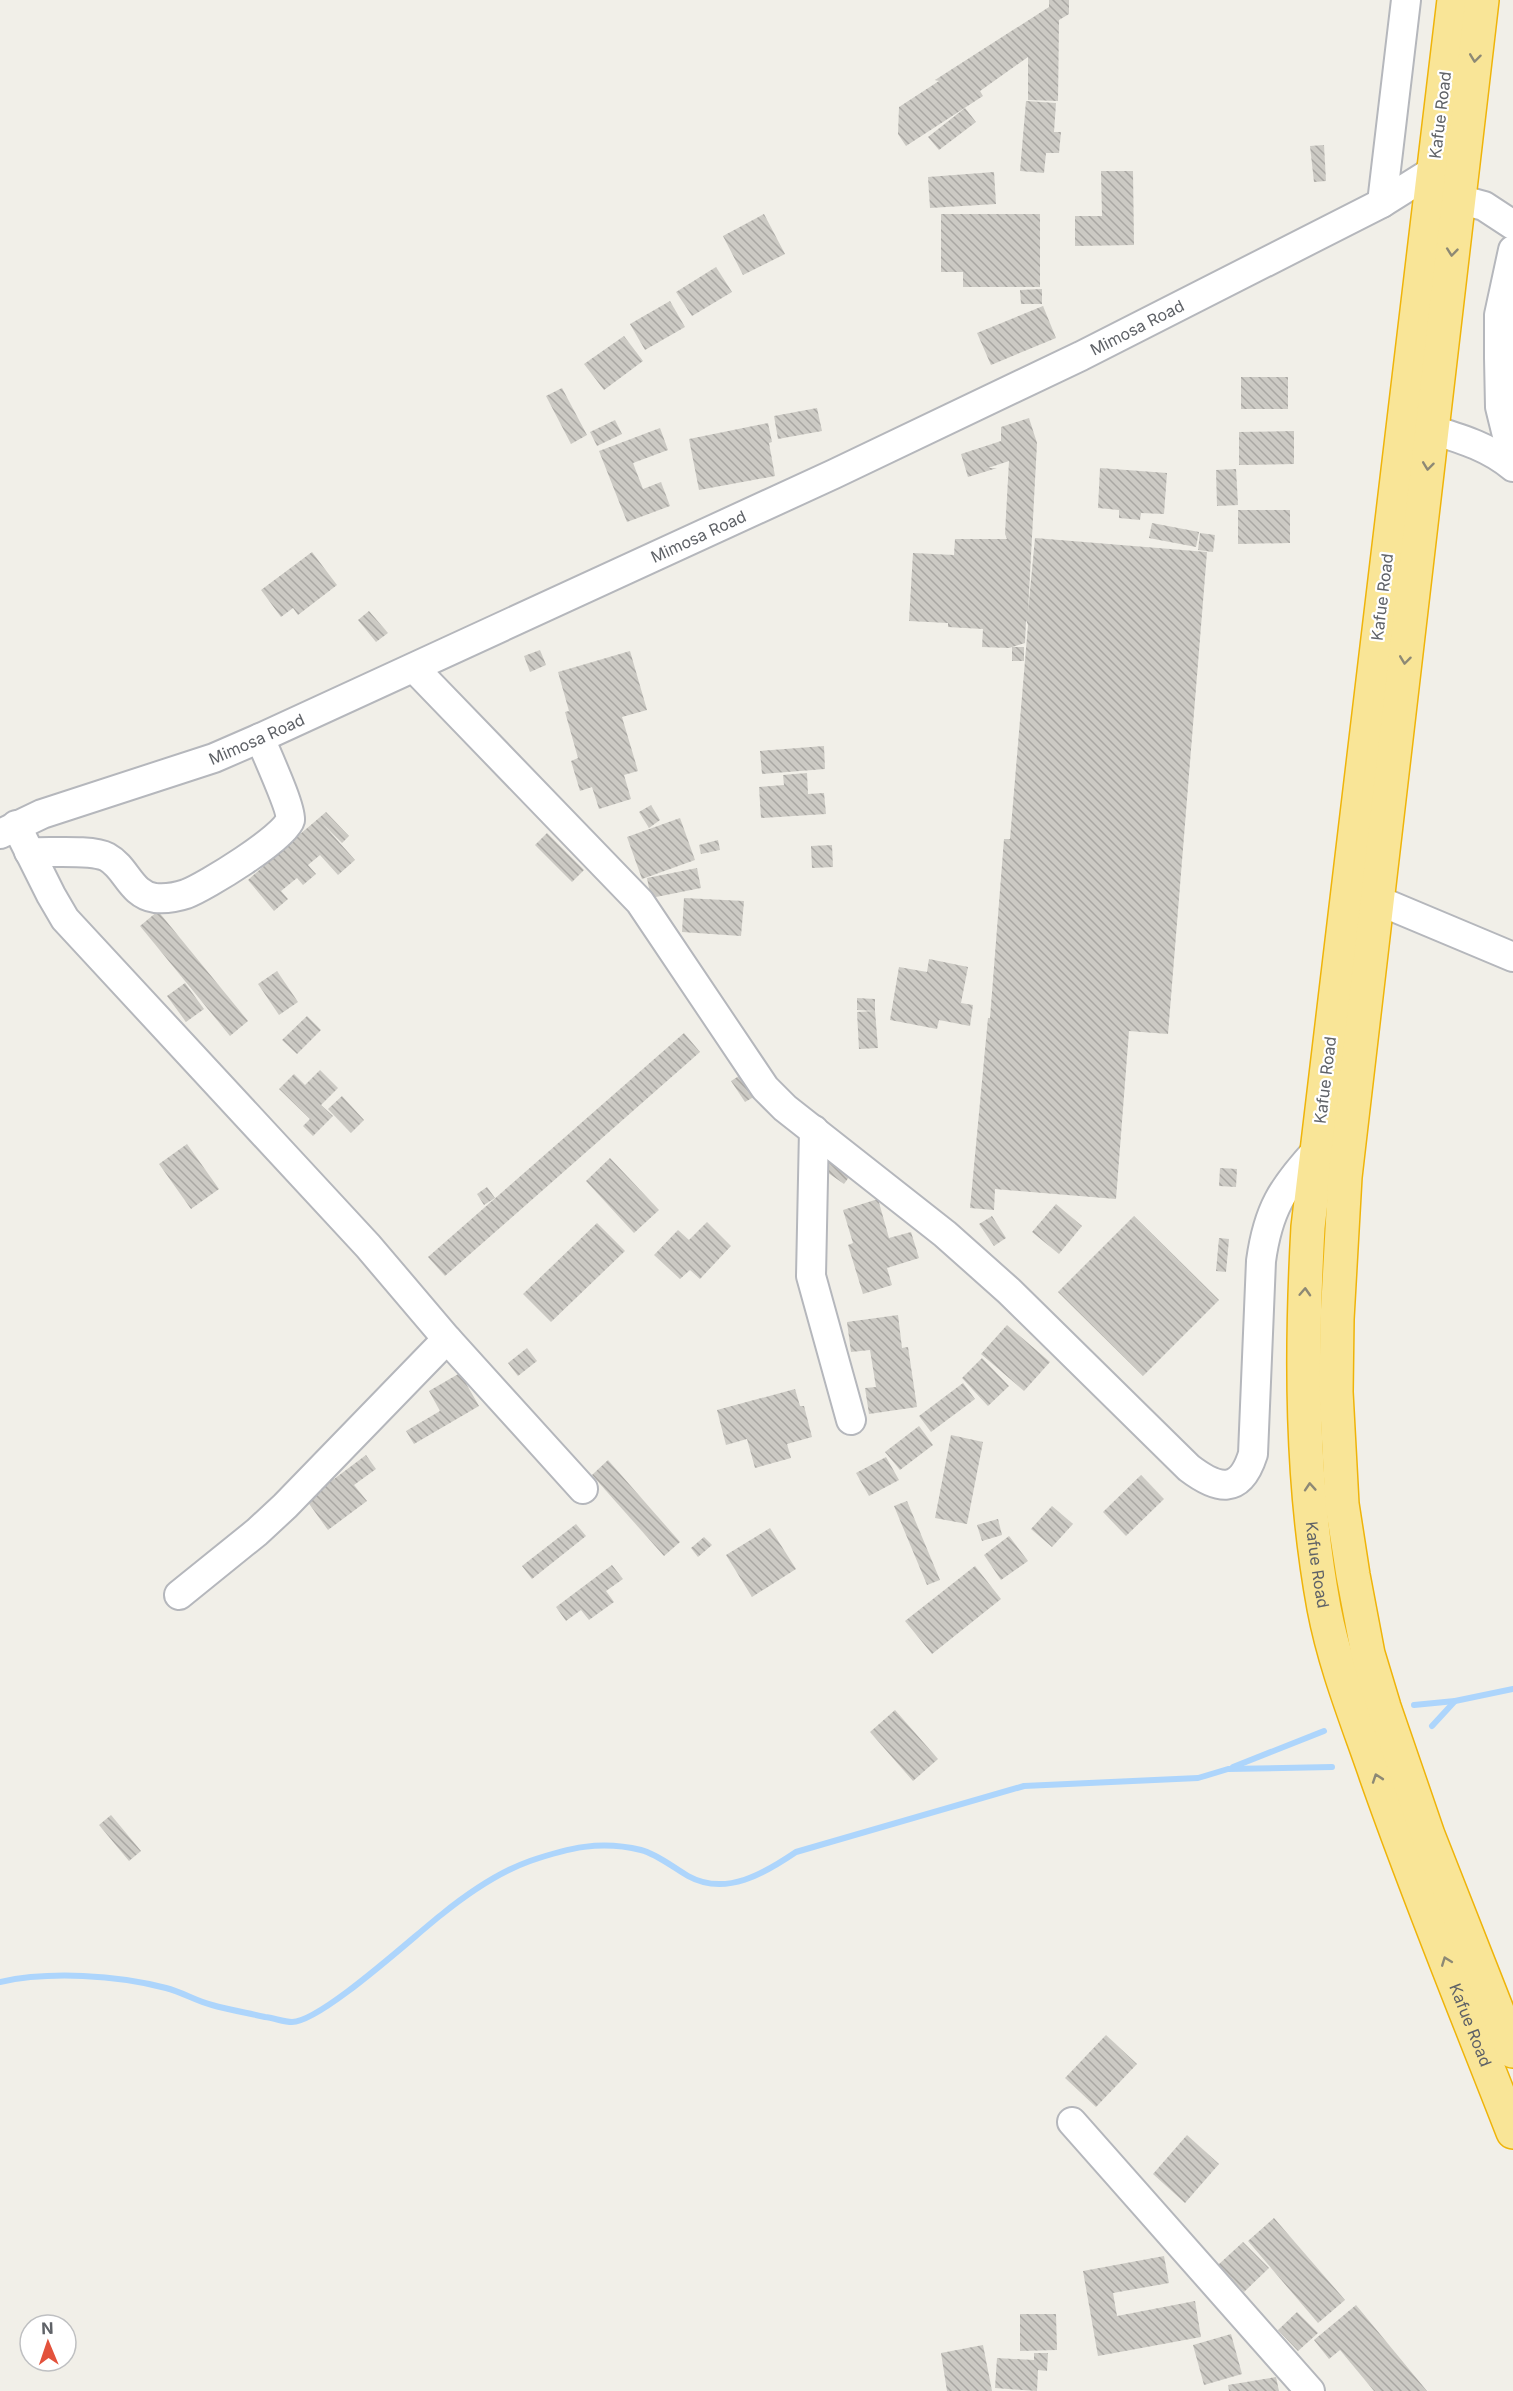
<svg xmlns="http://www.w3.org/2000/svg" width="1513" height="2391" font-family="Inter,sans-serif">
<defs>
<pattern id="building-back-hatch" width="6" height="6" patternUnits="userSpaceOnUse" patternTransform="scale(1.5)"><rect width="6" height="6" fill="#cccac4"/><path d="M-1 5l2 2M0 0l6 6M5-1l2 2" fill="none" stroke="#a9a7a3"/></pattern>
</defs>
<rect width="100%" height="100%" fill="#f1efe8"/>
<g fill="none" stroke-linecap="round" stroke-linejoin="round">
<g stroke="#add5fc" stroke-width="6">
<polyline points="1414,1705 1455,1701"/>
<polyline points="1432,1726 1455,1701 1513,1689"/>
<polyline points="1233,1767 1324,1731"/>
<path d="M0,1982C49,1971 117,1975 166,1988C182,1992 196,2001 212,2005C230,2010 248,2013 265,2017C274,2018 284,2022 292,2022C321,2022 414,1936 441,1915C467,1894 499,1872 530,1861C568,1848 600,1840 641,1850C657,1854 674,1868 688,1876C726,1897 765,1873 796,1852L1024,1786L1198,1778L1228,1769L1332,1767"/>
</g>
</g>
<g fill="url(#building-back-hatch)">
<polygon points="1049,0 1069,0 1069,14 1059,20 1058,101 1028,100 1028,57 980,91 983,96 906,146 898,134 899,107 939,81 935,80 1049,7"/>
<polygon points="1026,101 1056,103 1054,132 1061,132 1059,153 1046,153 1044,173 1020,171"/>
<polygon points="965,108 976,122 939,150 928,137"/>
<polygon points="1324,145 1326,181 1314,182 1310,146"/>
<polygon points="1101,171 1133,171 1134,245 1075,246 1075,216 1102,216"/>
<polygon points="994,172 996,204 930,208 928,177"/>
<polygon points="764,214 785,254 743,275 723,236"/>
<polygon points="941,214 1040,214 1040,287 963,287 963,272 941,272"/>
<polygon points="716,267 732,292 692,316 676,292"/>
<polygon points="1042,289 1042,304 1021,304 1020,290"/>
<polygon points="670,301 685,327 645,350 630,324"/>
<polygon points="1043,306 1056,338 991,365 977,333"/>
<polygon points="624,336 643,361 604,390 584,364"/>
<rect x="1241" y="377" width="47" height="32"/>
<polygon points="562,388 587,435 571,444 546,396"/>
<polygon points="817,408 822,431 778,439 774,416"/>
<polygon points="1029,418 1037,443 1028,612 1035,538 1207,552 1168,1034 1129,1031 1116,1199 995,1189 994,1210 970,1208 988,1018 990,1018 1004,839 1010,839 1028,625 1026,620 1025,643 1009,648 982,647 983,629 948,627 948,623 909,621 913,553 954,555 955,539 1007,539 1005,534 1009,461 988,468 997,468 968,477 961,454 1001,441 1001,427"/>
<polygon points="615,420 622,434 597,446 590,432"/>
<polygon points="768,423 772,442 769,443 775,476 699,490 689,439"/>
<polygon points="660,428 668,450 633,463 643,489 661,482 670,506 627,522 599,451"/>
<polygon points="1294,431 1294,464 1239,465 1239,432"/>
<polygon points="1100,468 1167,473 1164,514 1141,513 1140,520 1119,518 1119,510 1098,508"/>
<polygon points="1236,469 1238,505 1217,506 1216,470"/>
<polygon points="1238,510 1290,510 1290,543 1238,544"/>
<polygon points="1152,523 1199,532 1196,547 1149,538"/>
<polygon points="1200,533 1215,535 1213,552 1198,550"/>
<polygon points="312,552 337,585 298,615 293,608 281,617 261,590"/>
<polygon points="369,611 388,633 376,642 358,620"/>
<rect x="1012" y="647" width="12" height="14"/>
<polygon points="540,650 546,665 530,672 524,656"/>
<polygon points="630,651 647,710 622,717 638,771 624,775 631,799 599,809 592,787 580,791 571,761 578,758 565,712 569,711 558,672"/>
<polygon points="824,746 825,769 762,774 760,751"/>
<polygon points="807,773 808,794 824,793 826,814 761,818 759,787 784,785 783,775"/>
<polygon points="651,805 660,820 649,828 639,812"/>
<polygon points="326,812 349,836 342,843 322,823 355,860 338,875 320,855 308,865 316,874 303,885 297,878 281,891 288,899 274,911 248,880 276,855 270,848 292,841"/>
<polygon points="680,818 695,860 642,879 627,837"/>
<polygon points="547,833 584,870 572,882 535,845"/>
<polygon points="718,840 720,850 701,854 699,845"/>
<polygon points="832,845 833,867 812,868 811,846"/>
<polygon points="697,868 701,888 651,898 647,878"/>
<polygon points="684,898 744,901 741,936 682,932"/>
<polygon points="158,911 248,1021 230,1036 140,926"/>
<polygon points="929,959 968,967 961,1003 973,1005 970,1026 939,1020 937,1029 890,1020 899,967 927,972"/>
<polygon points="277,971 298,1002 279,1015 258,984"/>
<polygon points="185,983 204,1009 186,1022 167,996"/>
<polygon points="857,998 875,999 875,1011 857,1010"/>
<polygon points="875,1011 878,1048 859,1049 857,1012"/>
<polygon points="307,1016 321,1030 297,1054 282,1040"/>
<polygon points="684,1033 700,1052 445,1276 428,1257"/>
<polygon points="320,1070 338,1088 321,1105 333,1116 313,1136 303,1126 310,1119 279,1089 294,1074 305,1085"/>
<polygon points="745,1072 759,1094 745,1102 731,1081"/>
<polygon points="342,1096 364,1120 351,1133 328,1109"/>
<polygon points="187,1144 219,1189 191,1209 159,1164"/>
<polygon points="834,1155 854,1170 844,1184 824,1170"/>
<polygon points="610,1158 659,1210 634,1233 586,1181"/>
<polygon points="1220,1168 1237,1169 1236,1187 1219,1186"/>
<polygon points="487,1187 495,1198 484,1205 477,1194"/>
<polygon points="878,1199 889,1238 911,1232 919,1258 887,1268 892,1285 863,1294 848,1245 853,1243 843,1210"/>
<polygon points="1056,1204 1082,1226 1059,1254 1032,1232"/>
<polygon points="992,1216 1006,1238 994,1246 979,1224"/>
<polygon points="1134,1216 1219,1300 1143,1376 1058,1292"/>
<polygon points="707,1222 731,1246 700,1279 690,1270 680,1279 654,1255 678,1230 689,1240"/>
<polygon points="597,1223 625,1251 551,1322 523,1294"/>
<polygon points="1219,1238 1229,1239 1226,1272 1216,1271"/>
<polygon points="898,1315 902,1348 908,1347 917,1407 869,1414 865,1388 876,1387 870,1350 851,1352 847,1322"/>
<polygon points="1007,1325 1050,1362 1024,1391 981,1354"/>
<polygon points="527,1348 537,1361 518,1376 508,1363"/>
<polygon points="982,1358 1009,1386 988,1406 962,1378"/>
<polygon points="460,1373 479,1406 414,1444 406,1431 440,1411 429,1391"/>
<polygon points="963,1383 975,1399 931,1432 919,1416"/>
<polygon points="795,1389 800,1406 804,1406 812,1437 787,1444 791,1458 755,1468 747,1439 726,1445 717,1410"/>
<polygon points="919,1426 933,1445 900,1470 885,1452"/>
<polygon points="951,1435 983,1442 967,1524 935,1518"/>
<polygon points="366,1455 376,1469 354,1485 367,1501 328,1530 302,1494 330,1474 334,1479"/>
<polygon points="886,1457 899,1480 869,1496 856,1473"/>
<polygon points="608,1460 680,1542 664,1556 592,1475"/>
<polygon points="1141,1475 1164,1499 1126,1536 1103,1512"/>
<polygon points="907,1501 940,1580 927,1585 894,1506"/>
<polygon points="1052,1506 1073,1524 1052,1547 1031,1529"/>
<polygon points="998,1519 1002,1535 982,1541 977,1525"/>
<polygon points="576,1524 586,1536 532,1579 522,1566"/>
<polygon points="770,1528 796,1569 752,1597 726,1555"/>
<polygon points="1009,1536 1028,1561 1001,1580 984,1555"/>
<polygon points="704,1537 712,1545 698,1557 691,1548"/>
<polygon points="612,1565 623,1579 606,1591 614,1602 589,1620 581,1610 566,1621 556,1607"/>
<polygon points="975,1566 1001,1599 932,1654 905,1621"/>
<polygon points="895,1710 938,1759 913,1781 870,1732"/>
<polygon points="111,1815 141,1851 129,1861 99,1825"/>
<polygon points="1106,2035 1137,2064 1096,2107 1065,2078"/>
<polygon points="1187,2135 1219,2164 1185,2203 1153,2174"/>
<polygon points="1274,2218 1345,2300 1318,2323 1248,2241"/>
<polygon points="1243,2242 1269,2268 1244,2292 1218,2265"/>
<polygon points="1164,2256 1169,2283 1113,2293 1117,2316 1195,2301 1201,2337 1098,2356 1083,2271"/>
<polygon points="1356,2305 1427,2391 1374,2391 1340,2350 1329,2359 1314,2340"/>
<polygon points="1297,2312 1318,2333 1298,2351 1278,2330"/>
<polygon points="1020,2314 1056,2314 1057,2350 1020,2351"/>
<polygon points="1231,2334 1242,2374 1204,2385 1193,2345"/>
<polygon points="983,2345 992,2391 947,2391 941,2353"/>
<polygon points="1034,2353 1048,2353 1047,2371 1038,2370 1037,2391 995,2388 997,2358 1034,2360"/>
<polygon points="1276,2377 1279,2391 1229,2391 1228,2385"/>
</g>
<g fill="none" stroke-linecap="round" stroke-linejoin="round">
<defs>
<g id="minor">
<polyline points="1458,199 1484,206 1513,225"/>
<polyline points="1382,203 1406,0"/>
<polyline points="1513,250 1499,315 1499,358 1500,407 1513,460"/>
<path d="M1433,430C1462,439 1489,447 1513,467"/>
<path d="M414,668L640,902L765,1088L785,1108L945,1234L1009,1291L1189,1468C1218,1490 1240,1495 1253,1454L1261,1261C1268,1210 1282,1188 1317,1150"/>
<polyline points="16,825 51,895 65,919 368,1246 447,1339 583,1489"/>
<path id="s1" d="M0,834L42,814L214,758L260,738L834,474L1081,356L1382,203L1433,171"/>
<path d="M29,852C48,853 92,849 107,857C127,868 130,894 155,898C165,899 177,897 186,894C205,887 286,837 290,820C292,809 266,753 260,738"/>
<polyline points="1377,900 1513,957"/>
<polyline points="814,1130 811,1276 851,1420"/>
<polyline points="179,1595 257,1532 285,1506 447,1339"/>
<polyline points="1072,2122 1310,2391"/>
</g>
<g id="highway">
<path id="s2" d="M1454,0L1308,1227C1301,1353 1301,1483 1324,1608C1335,1666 1357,1720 1376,1775C1418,1895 1467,2014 1513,2132"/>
<polyline points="1482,0 1345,1177 1337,1319 1336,1392 1342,1504 1353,1575 1368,1654 1384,1707 1428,1835 1513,2051"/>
</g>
</defs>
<use href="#minor" stroke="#b5b7bc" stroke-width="32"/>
<use href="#highway" stroke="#efb40a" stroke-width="36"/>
<use href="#minor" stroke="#fff" stroke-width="28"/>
<use href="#highway" stroke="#f9e597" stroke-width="33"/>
</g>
<defs><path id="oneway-chevron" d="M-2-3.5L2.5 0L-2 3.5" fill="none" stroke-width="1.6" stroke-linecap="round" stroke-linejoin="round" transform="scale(1.5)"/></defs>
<g stroke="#8d8975">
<use href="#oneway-chevron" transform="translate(1475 58) rotate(97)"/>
<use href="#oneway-chevron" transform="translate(1452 252) rotate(96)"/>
<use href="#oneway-chevron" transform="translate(1428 466) rotate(97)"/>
<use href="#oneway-chevron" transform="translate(1405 660) rotate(97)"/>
<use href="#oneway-chevron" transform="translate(1305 1292) rotate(-87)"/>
<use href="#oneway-chevron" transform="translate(1310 1487) rotate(-94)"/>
<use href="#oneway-chevron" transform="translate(1377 1778) rotate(-109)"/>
<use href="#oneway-chevron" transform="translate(1446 1961) rotate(-111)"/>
</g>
<g text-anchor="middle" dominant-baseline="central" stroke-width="4.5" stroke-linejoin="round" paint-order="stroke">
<g font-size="16" fill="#5f6267" stroke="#fff">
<text transform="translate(1440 115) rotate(-83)">Kafue Road</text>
<text stroke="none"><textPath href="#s1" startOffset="1246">Mimosa Road</textPath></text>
<text stroke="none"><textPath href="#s1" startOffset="760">Mimosa Road</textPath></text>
<text transform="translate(1382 597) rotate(-83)">Kafue Road</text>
<text stroke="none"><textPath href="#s1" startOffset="274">Mimosa Road</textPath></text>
<text transform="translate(1325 1080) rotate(-83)">Kafue Road</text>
<text stroke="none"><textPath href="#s2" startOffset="1574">Kafue Road</textPath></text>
<text stroke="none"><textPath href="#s2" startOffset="2060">Kafue Road</textPath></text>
</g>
</g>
<g transform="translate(48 2343) rotate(358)"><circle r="28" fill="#ffffff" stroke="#bfc0c2" stroke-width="1.5"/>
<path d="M0-4.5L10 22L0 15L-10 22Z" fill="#e3523c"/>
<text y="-9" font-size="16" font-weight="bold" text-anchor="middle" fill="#5f6267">N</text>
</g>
</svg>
